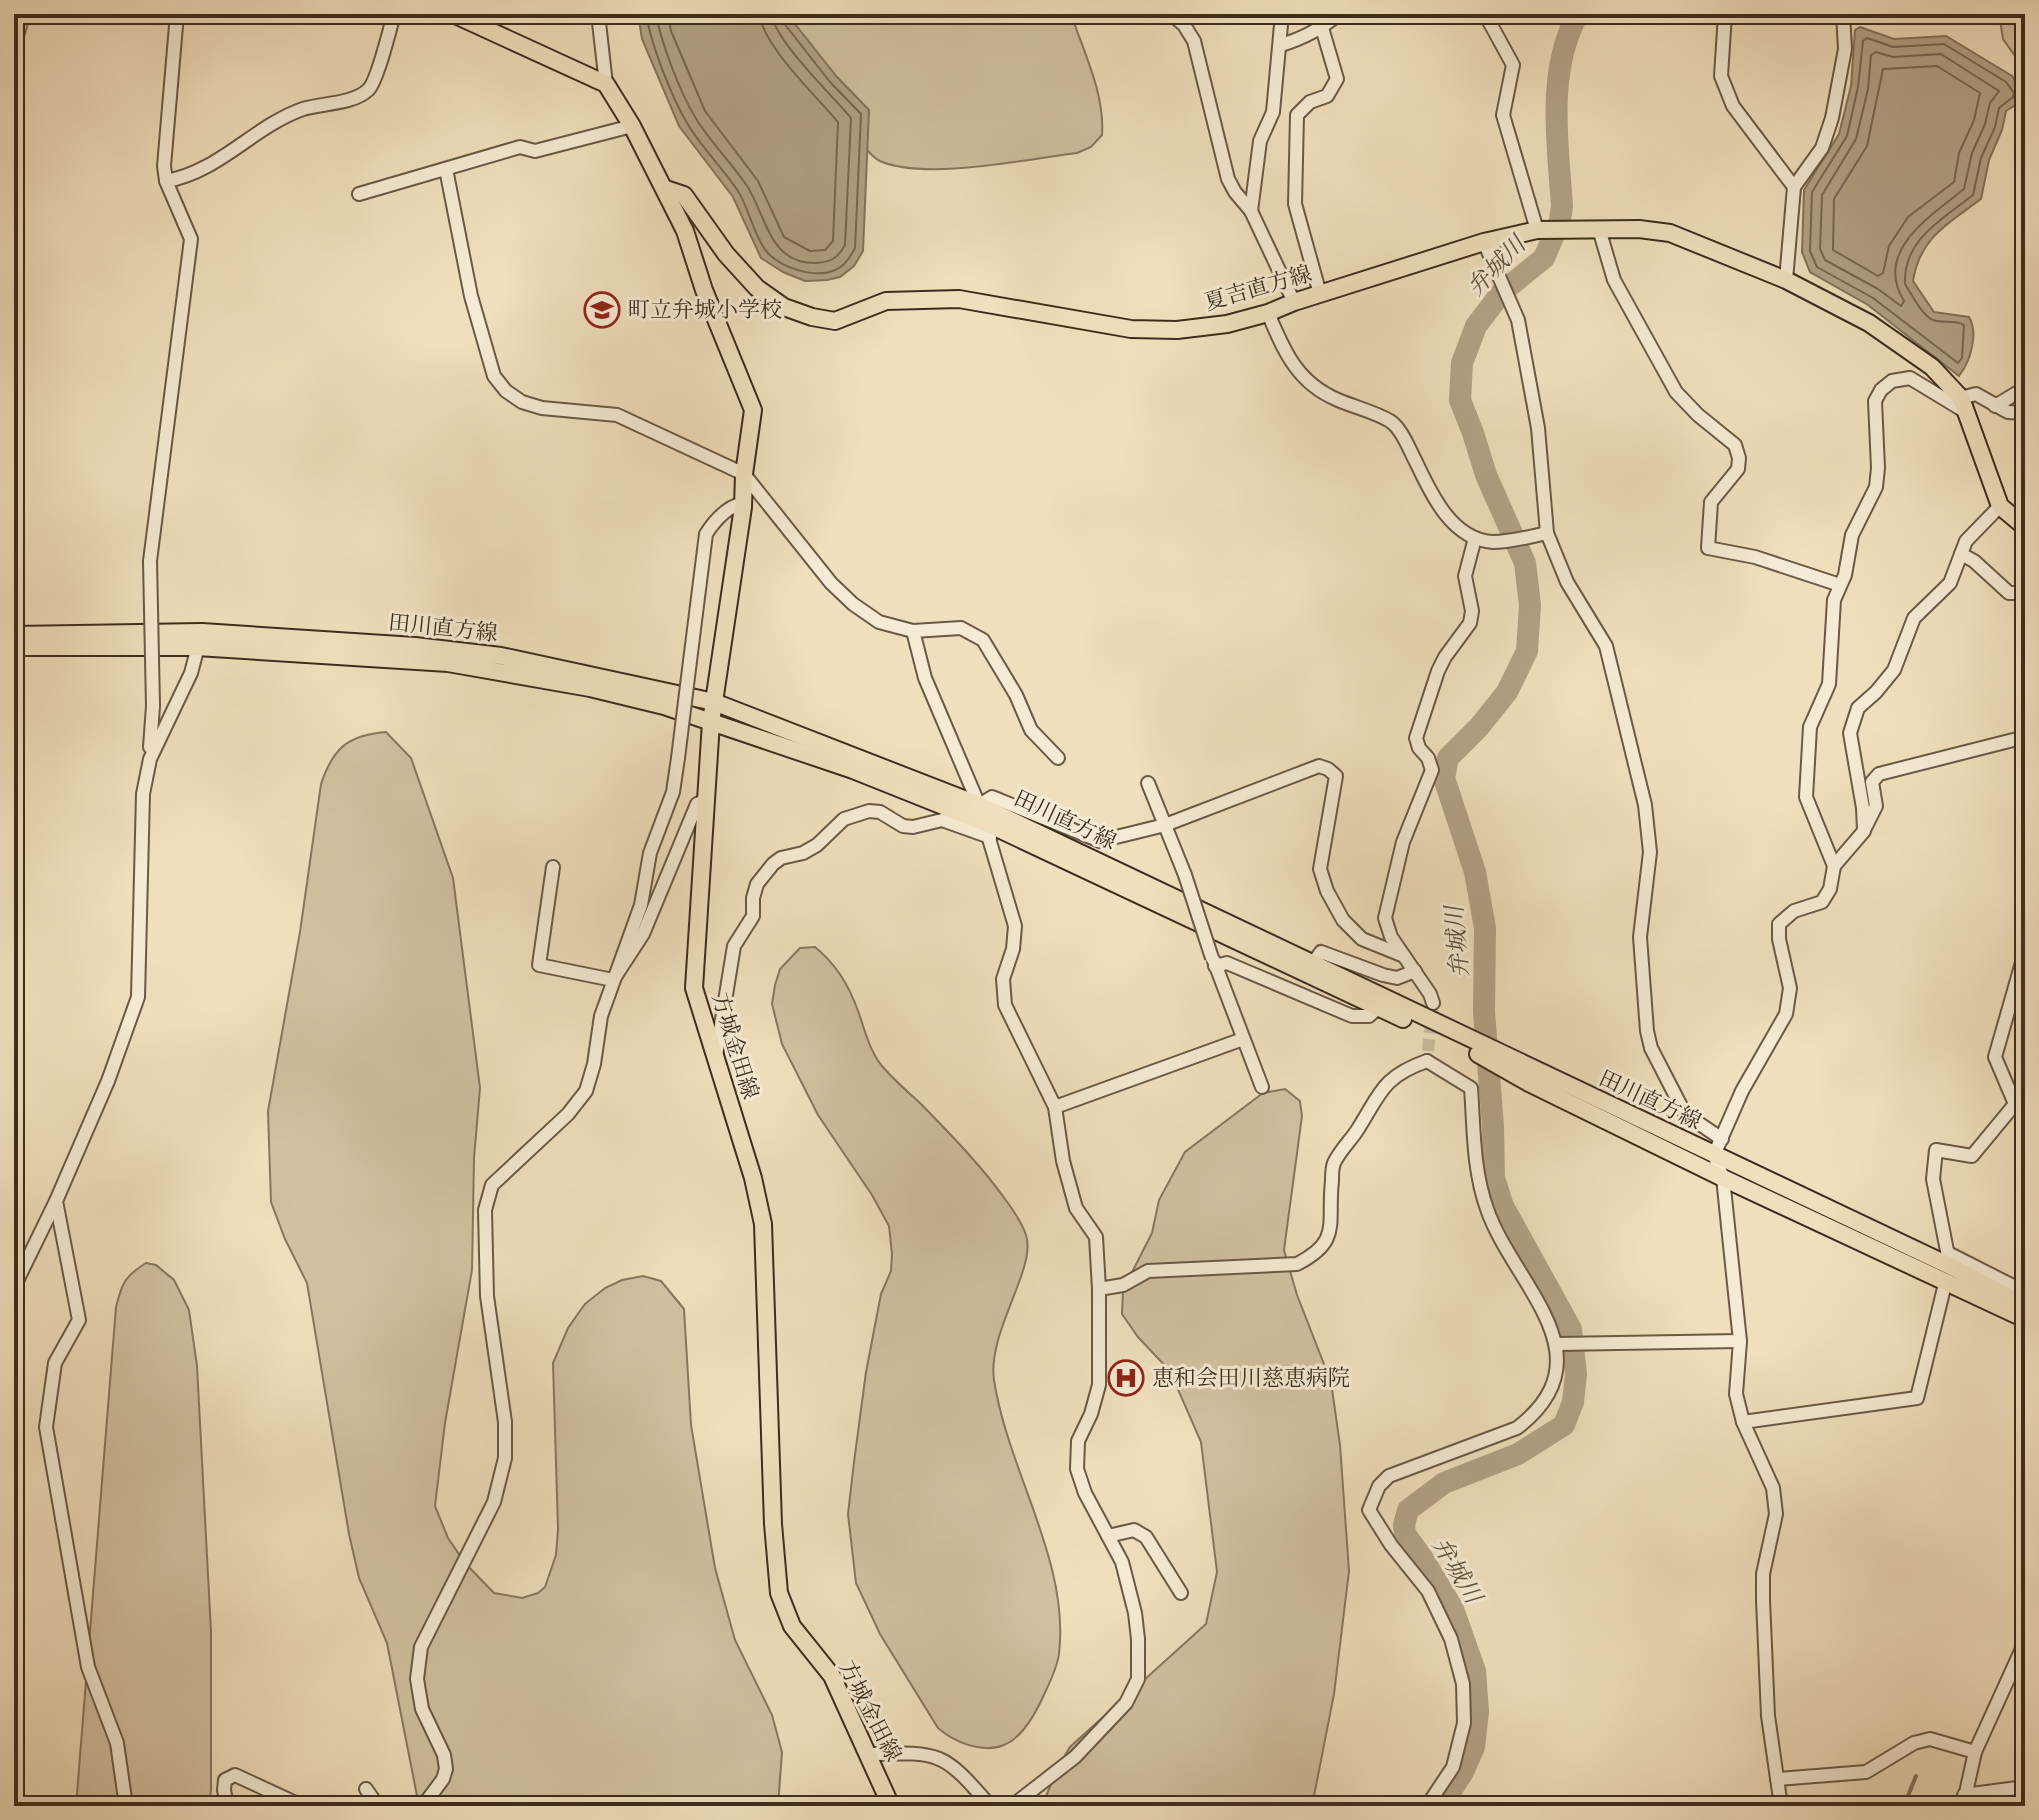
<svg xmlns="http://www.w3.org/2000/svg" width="2039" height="1820" font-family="'IM FELL French Canon','Noto Serif JP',serif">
<rect width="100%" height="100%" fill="#f0dfbc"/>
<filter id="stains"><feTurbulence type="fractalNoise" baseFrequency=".0025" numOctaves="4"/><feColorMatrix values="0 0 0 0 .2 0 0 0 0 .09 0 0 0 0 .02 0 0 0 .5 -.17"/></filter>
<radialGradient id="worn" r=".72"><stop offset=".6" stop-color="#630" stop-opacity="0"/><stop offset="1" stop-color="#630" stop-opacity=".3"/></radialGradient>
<g fill="#d2c1a1" stroke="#887660" stroke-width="2">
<polygon points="14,14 31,14 14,70"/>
<path d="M762,14H1071C1084,53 1105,94 1102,135L1091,147L1077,153C1027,159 926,181 880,161C873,158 868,150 862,145Z"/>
<polygon points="1999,14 2025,14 2025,70 2003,39"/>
<path d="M386,732L411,758L453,878L480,1088L474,1158L472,1270L445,1423L435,1506L448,1538L465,1563L494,1593L522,1598L538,1593L545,1587L556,1555L558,1529L553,1363L568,1328L585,1304L605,1288L622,1280L643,1276L661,1281L684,1309L691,1425L715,1568L735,1640L772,1715L782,1752L778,1806H419L387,1643L359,1578L349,1534L307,1283L285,1239L271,1202L268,1111L300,932L321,784C333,748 348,735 386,732Z"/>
<path d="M815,947C836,964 849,985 858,1011C865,1030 869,1050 882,1066C894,1080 908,1092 921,1104C950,1134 980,1164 1005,1199C1013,1210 1022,1222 1026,1235C1037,1268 987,1332 994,1380C1008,1472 1070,1561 1059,1654C1057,1669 1048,1686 1042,1699C1034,1716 1022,1738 1004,1745C982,1754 954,1742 938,1728L880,1634L856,1583L848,1514L854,1462L866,1372L881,1294L891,1271L892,1254L889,1226L872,1195L818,1115L782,1044L772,1004L775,985L780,969L800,948Z"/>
<polygon points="1285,1089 1300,1101 1302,1116 1284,1250 1297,1295 1331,1382 1340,1445 1349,1571 1334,1694 1312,1806 1042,1806 1058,1767 1070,1747 1206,1624 1217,1572 1201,1442 1170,1371 1138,1337 1122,1314 1123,1290 1152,1233 1159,1200 1185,1152 1263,1093"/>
<path d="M146,1263L156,1265L174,1280L189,1310L197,1366L211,1632V1790L209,1806H76L116,1307C122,1283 125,1276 146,1263Z"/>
</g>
<g fill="#b3a286" stroke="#84735c" stroke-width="2">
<polygon points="638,14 787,14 837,77 869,110 863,251 854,266 840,277 827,280 805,281 783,272 761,258 733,197 679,126 642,39"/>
<path d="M1860,27L1894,39L1946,36L2012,76L2025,96V99L2006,111L2002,130L1989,160L1981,199C1948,224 1920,237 1913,281L1934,312L1969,317C1979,334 1970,362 1959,376L1868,305L1810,272L1802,252L1804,190L1839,134L1851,86L1855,30Z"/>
</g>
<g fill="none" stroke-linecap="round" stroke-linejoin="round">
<g stroke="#786752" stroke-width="2">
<path d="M646,14C651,44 671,96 687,123C701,147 722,167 738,191C749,208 754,237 767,252C781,268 815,279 835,270C845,266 850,257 855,248L861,114L830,82L783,22L782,14"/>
<path d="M656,14C661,43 680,92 695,117C710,142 731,162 747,186C767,217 769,264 816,263C831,262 838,258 845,245L851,118C833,96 773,39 772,14"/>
<path d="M668,14L671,31L705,111L758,181L784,237L810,251L825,250L833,241L838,122C818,98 761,44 760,14"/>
<path d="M1867,38L1893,47L1944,44L2006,82L2014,93L2013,97L1999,108L1995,127L1981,158L1973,195C1943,219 1903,239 1905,284C1911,293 1922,316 1933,320C1943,324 1954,319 1964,325L1962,358L1958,363L1873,298L1817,267L1810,251L1812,192L1847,136L1858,87L1863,41Z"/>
<path d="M1876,52L1893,57L1941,54L1999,91L1990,103L1985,124L1972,153L1964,189C1931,216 1873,251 1904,301L1901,306L1878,289L1825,260L1820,249L1822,195L1856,139L1868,89L1871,55Z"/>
<polygon points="1937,66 1980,93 1974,120 1959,153 1954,182 1908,217 1889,246 1883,273 1878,276 1833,250 1834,199 1867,146 1883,69"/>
</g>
<polyline stroke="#84735c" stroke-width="4" points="1904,1806 1916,1776"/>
<path stroke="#b3a286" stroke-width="22" d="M1441,1806L1463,1772L1474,1747L1478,1712L1475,1671L1453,1609L1423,1559L1405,1534L1404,1525L1408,1510L1444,1483L1518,1454L1564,1425L1573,1402L1576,1374L1571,1329L1503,1206L1494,1178L1493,1126L1484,1012L1485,928L1475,872L1444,778L1448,758L1479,727L1507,692L1527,651L1530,605L1525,563L1486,475L1473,433L1460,400L1462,363L1476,326L1502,292L1544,258L1560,221L1562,206C1558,145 1546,71 1578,14"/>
<polyline stroke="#ccbb9c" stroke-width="12" stroke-dasharray="12 6" stroke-linecap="butt" points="1428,1051 1433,1003"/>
<defs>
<g id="minor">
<path d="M177,14L164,166L166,181C219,172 254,126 303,109C323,103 353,104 368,90C377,82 390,29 394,14"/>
<polyline points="598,14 606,84"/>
<polyline points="1171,14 1184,25 1194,41 1228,179 1235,192 1251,211 1294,302"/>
<polyline points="1485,14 1513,65 1503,115 1537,230"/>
<polyline points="1725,14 1721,76 1733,106 1794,187"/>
<path d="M1281,45C1304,38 1320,29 1339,14"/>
<polyline points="446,169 471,296 494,376 506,391 522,402 542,408 617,415 744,474 831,583 853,604 879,622 913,631 961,628 983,640 1016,695 1031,730 1058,758"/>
<polyline points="359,194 520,147 535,151 632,126"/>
<polyline points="1251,211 1260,141 1273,112 1282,14"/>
<polyline points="1599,229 1614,280 1676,392 1698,415 1735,445 1739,458 1738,469 1711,502 1708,548 1755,557 1840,585"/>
<polyline points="1484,242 1518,320 1538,428 1547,533 1567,582 1606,646 1645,805 1650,852 1640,937 1647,1031 1651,1048 1685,1114 1722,1139"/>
<polyline points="1786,280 1794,187 1822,148 1832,118 1845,49 1843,14"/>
<polyline points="1320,294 1295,204 1297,115 1310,102 1327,96 1337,79 1322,28"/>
<path d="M1268,313C1284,351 1297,383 1338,400C1354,407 1375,412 1390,421C1402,429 1409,449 1416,462C1431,494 1452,540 1493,542C1510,542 1530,537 1547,533"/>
<polyline points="1961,398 1976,394 2008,412 2025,413"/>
<polyline points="1995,406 2025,388"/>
<polyline points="1961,554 1974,561 2009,593 2025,593"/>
<polyline points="150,561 191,239 166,181"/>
<polyline points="913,631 925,678 979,805 1015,926 1013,949 1003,979 1005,1005 1055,1107 1063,1161 1076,1208 1096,1237 1099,1289 1099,1385 1091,1414 1078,1441 1077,1469 1085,1493 1122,1562 1135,1613 1138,1639 1138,1679 1126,1703 1075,1757 1012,1806"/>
<path d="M690,661L706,534C715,520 726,507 743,503"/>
<polyline points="150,747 153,706"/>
<polyline points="1148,783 1185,875"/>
<polyline points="979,805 992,797 1100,841 1165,825 1319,766 1328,769 1336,776 1320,869 1327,891 1343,920 1362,939 1404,956"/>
<polyline points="1865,828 1876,806 1872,782 1879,774 2025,737"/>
<polyline points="1834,866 1806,797 1810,727 1829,684 1834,600 1845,575 1852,535 1876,487 1878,468 1875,401 1881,390 1892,381 1910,378 1966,412"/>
<polyline points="553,867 539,965 613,980 643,934 697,804 706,800"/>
<polyline points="1214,961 1262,1087"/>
<polyline points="1313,963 1321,952 1383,975 1397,978 1415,971"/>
<polyline points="1215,966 1227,963 1352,1016 1369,1016 1378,1008"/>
<polyline points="1433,1003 1430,994 1391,937 1385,918 1403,842 1432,770 1428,758 1419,748 1416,738 1438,671 1445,657 1470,623 1472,611 1465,576 1475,538"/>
<polyline points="716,1056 734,946 753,916 753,898 757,884 773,864 781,858 803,853 817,845 844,819 869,811 880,812 903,826 913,827 942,820 990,837"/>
<polyline points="1055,1107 1243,1039"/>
<polyline points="56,1201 79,1320 55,1363 46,1427 88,1667 117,1743 126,1806"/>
<polyline points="1948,1253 2025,1292"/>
<polyline points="1950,1266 1933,1179 1936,1150 1972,1156 2015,1104 1995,1057 2025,952"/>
<polyline points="14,1287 56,1201 108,1081 138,997 143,794 150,759 191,673 200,639"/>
<path d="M1099,1289L1123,1285L1148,1271L1297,1264C1342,1241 1327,1224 1332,1181C1332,1175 1332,1168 1334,1163C1339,1152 1349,1142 1356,1132C1380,1095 1381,1077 1427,1061"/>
<polyline points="1557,1344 1740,1341"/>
<polyline points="1743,1422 1917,1398 1946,1280"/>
<polyline points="1108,1536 1134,1530 1146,1537 1181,1593"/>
<path d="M869,1754C940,1752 943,1751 990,1806"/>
<polyline points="1777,1779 1866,1772 1914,1743 1930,1739 1975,1752"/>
<polyline points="366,1789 378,1806"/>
<polyline points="1964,1795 2025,1787"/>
<polyline points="227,1806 224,1790 225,1780 235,1775 302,1806"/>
<polyline points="423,1806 443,1779 446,1769 444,1755 422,1709 417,1679 421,1647 494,1502 505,1458 505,1422 487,1296 485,1210 492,1185 568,1114 586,1091 594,1064 601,1016 641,905 650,853 673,792 678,758"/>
<path d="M1427,1806L1453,1767L1464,1723L1463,1684L1451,1639L1428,1591L1391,1545L1369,1510L1379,1486L1389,1476L1517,1428C1611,1356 1513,1285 1487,1209C1473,1170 1474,1129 1471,1088L1427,1061"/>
<polyline points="1781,1806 1768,1716 1763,1600 1763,1574 1776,1514 1773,1488 1743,1422 1736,1394 1740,1341 1723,1178 1714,1155 1742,1091 1786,1014 1790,988 1779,939 1779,924 1794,911 1822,902 1830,889 1834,866 1864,831 1863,808 1850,733 1858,708 1876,692 1894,670 1914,618 1950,583 1966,541 2000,506"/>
<polyline points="1963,1806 1975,1752 2025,1642"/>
</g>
<g id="major">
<polyline points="453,14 606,84 632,126 685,231 704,290 753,410 744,474 743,507 711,722 694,988 753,1178 763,1224 773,1524 779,1593 792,1626 832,1676 891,1806"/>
<polyline points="666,189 684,195 726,254 757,288 784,307 812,317 835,321 886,301 959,299 1131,329 1177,330 1227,324 1268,313 1294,302 1484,242 1537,230 1639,229 1670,233 1786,280 1869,323 1932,367 1961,398 2000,506 2025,527"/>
<polyline points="14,635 202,632 415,646 501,656 714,702 979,805 1950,1266 2025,1306"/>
<polyline points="14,647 197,647 448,663 590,688 664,706 853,770 986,823 1403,1019"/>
<polyline points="1478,1054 1529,1083 1723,1178 2025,1319"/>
</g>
</defs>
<use href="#minor" stroke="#6a5946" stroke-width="16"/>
<use href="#major" stroke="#3d2c1e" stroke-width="20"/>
<use href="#minor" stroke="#f5ead3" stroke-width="12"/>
<use href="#major" stroke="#f0dfbc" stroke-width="16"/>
<defs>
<g id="minor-bridge">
<polyline points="150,561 153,706"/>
<polyline points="678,758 690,661"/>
<polyline points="1185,875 1212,958"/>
</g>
</defs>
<use href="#minor-bridge" stroke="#6a5946" stroke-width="16" stroke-linecap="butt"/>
<use href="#minor-bridge" stroke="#f5ead3" stroke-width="12"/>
</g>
<defs>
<symbol id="school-ring" viewBox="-11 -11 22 22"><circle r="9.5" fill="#f5ead3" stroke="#8f2418" stroke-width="1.5"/><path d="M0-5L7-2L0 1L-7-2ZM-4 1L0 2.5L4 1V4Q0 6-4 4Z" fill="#8f2418"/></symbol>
<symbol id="hospital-ring" viewBox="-11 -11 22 22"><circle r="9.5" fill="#f5ead3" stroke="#8f2418" stroke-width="1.5"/><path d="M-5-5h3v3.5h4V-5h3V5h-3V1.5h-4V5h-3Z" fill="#8f2418"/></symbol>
</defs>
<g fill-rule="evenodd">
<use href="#school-ring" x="582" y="290" width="40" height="40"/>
<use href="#hospital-ring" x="1106" y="1358" width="40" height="40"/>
</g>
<g text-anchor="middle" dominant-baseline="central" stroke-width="6" stroke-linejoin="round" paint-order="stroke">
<g font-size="22" fill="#3d2c1e" stroke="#f5ead3">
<text transform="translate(1258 288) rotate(-16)">夏吉直方線</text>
<text transform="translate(443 628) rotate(6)">田川直方線</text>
<text transform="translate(1065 820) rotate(25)">田川直方線</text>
<text transform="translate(735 1046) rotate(73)">方城金田線</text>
<text transform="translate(1650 1100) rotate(25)">田川直方線</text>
<text transform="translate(870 1711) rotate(63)">方城金田線</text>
</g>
<g font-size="22" fill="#3d2c1e" stroke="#f5ead3" text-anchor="start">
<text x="628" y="310">町立弁城小学校</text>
<text x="1152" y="1378">恵和会田川慈恵病院</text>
</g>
<g font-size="24" font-style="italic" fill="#604f3d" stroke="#f5ead3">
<text transform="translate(1496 266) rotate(-46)">弁城川</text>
<text transform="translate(1457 942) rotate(-95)">弁城川</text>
<text transform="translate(1457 1570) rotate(59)">弁城川</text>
</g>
</g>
<rect width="2039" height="1820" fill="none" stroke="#f0dfbc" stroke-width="48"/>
<rect x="16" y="16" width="2007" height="1788" fill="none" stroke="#3d2c1e" stroke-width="4"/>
<rect x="24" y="24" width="1991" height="1772" fill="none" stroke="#3d2c1e" stroke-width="2"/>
<rect width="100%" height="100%" filter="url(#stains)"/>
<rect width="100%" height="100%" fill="url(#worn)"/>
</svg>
